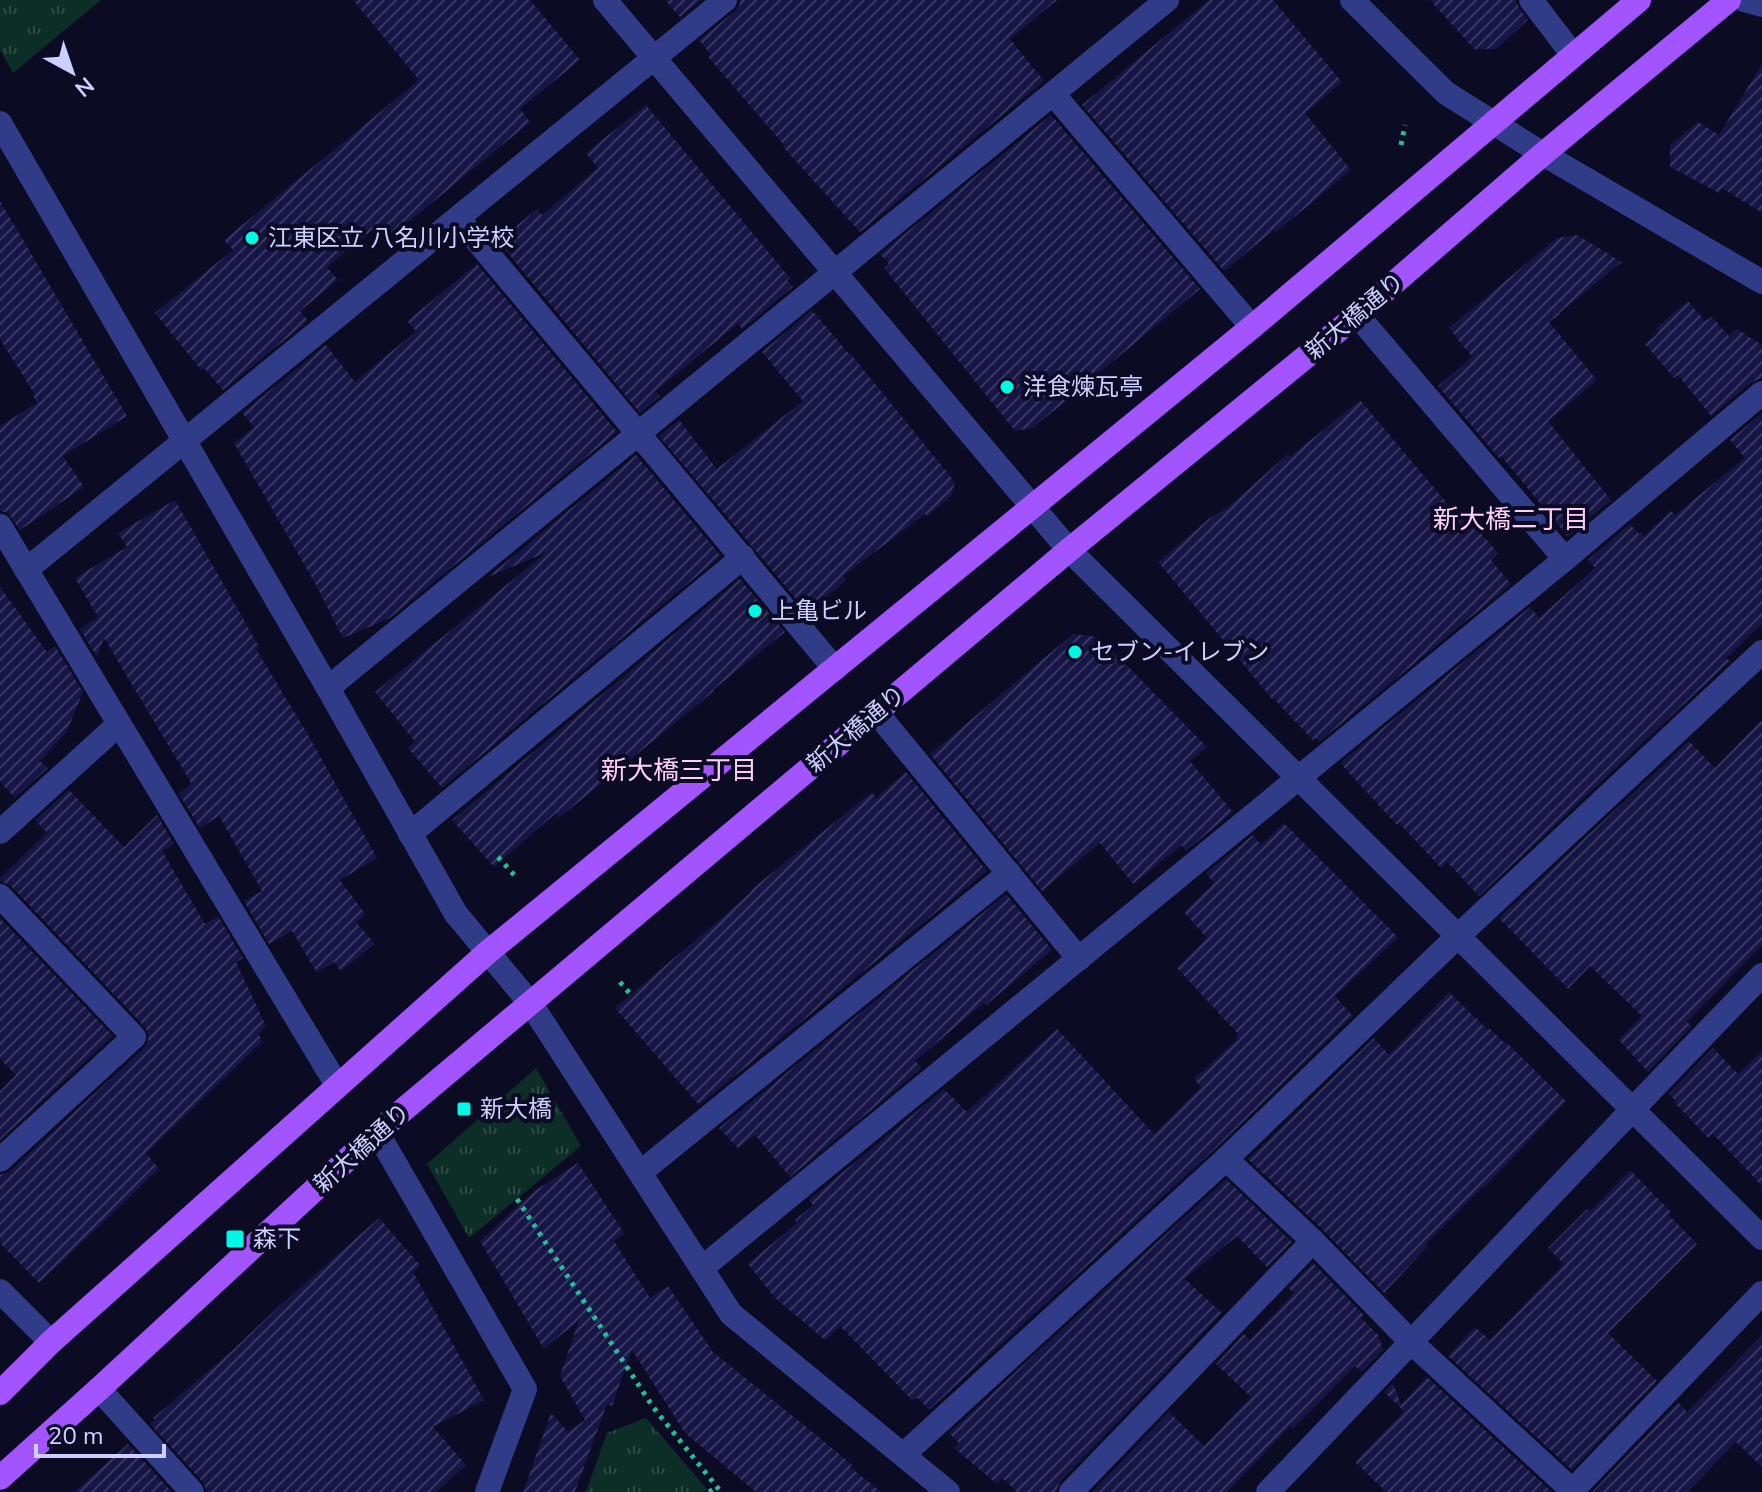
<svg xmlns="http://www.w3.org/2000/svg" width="1762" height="1492" font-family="'Nunito Sans','Noto Sans JP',sans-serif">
<defs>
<pattern id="park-tufts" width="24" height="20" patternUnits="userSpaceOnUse" patternTransform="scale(2)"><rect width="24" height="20" fill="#0d2e27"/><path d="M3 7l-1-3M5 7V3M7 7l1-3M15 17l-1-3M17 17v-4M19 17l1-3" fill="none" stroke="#2f4b47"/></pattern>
<pattern id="building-hatch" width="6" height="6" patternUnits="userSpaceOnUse" patternTransform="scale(2)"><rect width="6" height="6" fill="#171546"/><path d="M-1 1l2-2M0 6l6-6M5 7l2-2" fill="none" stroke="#383662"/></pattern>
</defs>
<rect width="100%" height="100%" fill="#0b0b23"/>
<g fill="url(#park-tufts)">
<polygon points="0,0 101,0 13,73 0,50"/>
<polygon points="536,1068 581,1146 469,1238 427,1164"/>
<polygon points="646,1418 707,1489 703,1492 586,1492 607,1433"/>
</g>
<g fill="url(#building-hatch)">
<polygon points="353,0 530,0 580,60 520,109 530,122 393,235 382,222 327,267 338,280 300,311 308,321 223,390 204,368 201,370 155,313 233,250 224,240 419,80"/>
<polygon points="665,0 701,0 680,17"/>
<polygon points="740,0 1057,0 1010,39 1044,81 860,232 783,147 784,145 708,57 711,55 699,40 734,12 739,6"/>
<polygon points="1209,0 1273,0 1342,82 1305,113 1351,170 1276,232 1274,230 1224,271 1082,105"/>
<polygon points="1430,0 1516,0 1519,8 1528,20 1496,49 1474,49"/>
<polygon points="1762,64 1762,213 1722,188 1719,193 1670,167 1670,145 1698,122 1719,135"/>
<polygon points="646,105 790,278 787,280 793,287 742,329 738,323 656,391 660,396 640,413 498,241 537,209 542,215 598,168 586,153"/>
<polygon points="1051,115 1200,289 1033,428 1015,431 884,268 889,264 880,254"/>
<polygon points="0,201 127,416 63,456 84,487 20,530 8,513 0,511 0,426 37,403 33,396 35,395 0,339"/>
<polygon points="1577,235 1622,262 1559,313 1560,314 1549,322 1597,380 1548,421 1611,500 1568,537 1501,456 1499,458 1438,386 1472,357 1449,328 1557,238"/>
<polygon points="477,264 617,432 390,618 343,638 316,585 234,443 254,427 242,413 326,345 355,382 416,331 407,321"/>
<polygon points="1688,301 1705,321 1712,317 1729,336 1737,329 1762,345 1762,378 1752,382 1711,416 1678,375 1674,378 1645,344 1658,333 1656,328"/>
<polygon points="812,310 849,354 850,353 955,482 951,496 927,516 925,514 843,576 846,580 808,613 659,436 679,420 717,469 803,401 762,352"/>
<polygon points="1360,400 1457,515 1462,511 1498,553 1491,560 1511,584 1319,742 1315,738 1313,740 1274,699 1273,700 1158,562 1210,518 1228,507 1288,454 1290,457"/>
<polygon points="1762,413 1762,624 1726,658 1730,661 1479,896 1447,862 1441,868 1399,823 1397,825 1340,763 1530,607 1539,618 1595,568 1588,560 1630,524 1639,534 1641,532 1644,536 1671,511 1675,515 1745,458 1730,440"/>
<polygon points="636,455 721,556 442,788 408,748 415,742 375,692 547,552 488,577"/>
<polygon points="175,500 236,606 259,647 256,649 307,733 377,858 340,880 366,915 356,922 375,944 341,971 334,962 317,973 292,931 269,944 244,901 262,891 219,816 200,828 179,794 191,783 104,638 97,657 80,629 98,617 75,578 127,547 118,533"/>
<polygon points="740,579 785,632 713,690 714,691 559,818 556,813 494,867 452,820"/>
<polygon points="0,587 47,652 55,646 83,692 67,731 40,761 48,768 15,798 0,782"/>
<polygon points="1073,634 1099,637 1207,747 1190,761 1233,812 1186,851 1182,845 1133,884 1100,843 1042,891 930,754"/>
<polygon points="1762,720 1762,945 1687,1022 1692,1026 1648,1072 1619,1040 1642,1016 1590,966 1568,989 1499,918 1689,741 1715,768"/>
<polygon points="906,772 987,871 699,1105 615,1008 724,916 752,891 751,890 872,792 876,798"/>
<polygon points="69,790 124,847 157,815 174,844 162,851 205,924 218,916 243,958 236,962 266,1026 258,1034 263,1041 146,1153 159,1169 39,1283 0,1243 0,1175 10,1171 144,1048 148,1041 148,1033 145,1027 11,886 0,881 0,878 47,833 35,820"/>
<polygon points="1284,823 1398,937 1335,996 1353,1016 1216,1148 929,1410 918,1398 912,1400 840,1326 825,1340 775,1298 748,1264 797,1223 795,1220 813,1205 809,1200 944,1089 967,1112 1057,1029 1154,1134 1201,1087 1194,1079 1238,1039 1236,1037 1238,1034 1177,968 1207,938 1184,912 1214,883 1206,873 1253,835 1261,845"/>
<polygon points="1006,894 1052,950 986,1005 984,1003 915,1061 922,1068 790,1177 755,1135 738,1148 719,1128"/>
<polygon points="0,918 113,1036 0,1140 0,1091 16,1075 0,1059"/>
<polygon points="1449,992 1488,1030 1489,1028 1505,1043 1506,1042 1566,1101 1484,1188 1482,1187 1426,1244 1428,1246 1384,1293 1323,1230 1248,1159 1374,1038 1389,1055"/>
<polygon points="1713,1048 1738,1074 1762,1051 1762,1186 1713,1134 1708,1138 1675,1103 1676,1101 1668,1094"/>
<polygon points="578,1163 624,1233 614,1241 650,1298 668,1286 713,1352 820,1438 852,1465 850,1467 881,1492 756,1492 685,1433 632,1350 612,1406 607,1404 575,1492 523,1492 551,1413 568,1432 585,1420 560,1376 579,1320 544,1349 480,1241 536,1190"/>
<polygon points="1630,1170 1671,1212 1668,1214 1697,1244 1608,1333 1657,1381 1572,1470 1448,1356 1475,1327 1490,1340 1564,1264 1548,1248 1587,1209 1590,1211"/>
<polygon points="1226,1179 1292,1242 1267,1267 1237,1236 1185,1279 1222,1313 1060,1482 1056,1492 1017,1492 1002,1478 997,1484 954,1448 959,1443 949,1433"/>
<polygon points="379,1218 420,1265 413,1272 484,1400 433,1427 466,1465 436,1492 207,1492 203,1482 150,1424 155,1420 153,1418 232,1351 278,1307"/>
<polygon points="1313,1263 1364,1315 1361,1318 1378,1335 1383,1350 1362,1372 1355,1366 1293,1429 1290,1426 1227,1492 1092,1492 1169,1412 1204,1446 1251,1397 1216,1364 1244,1334 1250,1340 1294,1293 1288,1288"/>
<polygon points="1762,1335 1762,1467 1736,1442 1687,1492 1592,1492 1678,1402 1687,1412"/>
<polygon points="1427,1377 1552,1492 1386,1492 1355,1462 1404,1411 1384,1392 1393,1383 1401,1405"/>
<polygon points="128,1444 172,1492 74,1492"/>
</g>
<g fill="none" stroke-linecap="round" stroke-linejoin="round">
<g stroke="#20c09b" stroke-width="5" stroke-dasharray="4 6" stroke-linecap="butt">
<polyline points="1401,145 1405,125"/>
<polyline points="498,857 516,877"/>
<polyline points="620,982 631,995"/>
<polyline points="517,1199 653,1407 721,1492"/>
<polyline points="709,1492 716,1488"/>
</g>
<g stroke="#313c88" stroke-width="24">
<polyline points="605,0 1069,550 1762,1238"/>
<polyline points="1352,0 1446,93 1543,154 1762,282"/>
<polyline points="1531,0 1573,55"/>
<polyline points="1744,0 1762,5"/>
<polyline points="1054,95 1252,327"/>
<polyline points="0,123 328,688 456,914 531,1004 731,1314 948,1492"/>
<polyline points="458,218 835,669"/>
<polyline points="1357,315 1565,559"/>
<polyline points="0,526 337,1085"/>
<polyline points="26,570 725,0"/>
<polyline points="328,688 1167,0"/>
<polyline points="876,712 1079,959"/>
<polyline points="0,832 119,724"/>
<polyline points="410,834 743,557"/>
<polyline points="0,896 134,1037 0,1160"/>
<polyline points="377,1132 525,1389 487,1492"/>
<polyline points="1226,1159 1313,1241 1412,1343 1573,1491"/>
<polyline points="641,1172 1009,873"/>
<polyline points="702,1268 1565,559 1762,393"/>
<polyline points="0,1291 51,1342"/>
<polyline points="99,1389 192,1492"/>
<polyline points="903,1455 1226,1159 1458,936 1762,652"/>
<polyline points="1071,1492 1313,1241"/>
<path d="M1268,1492C1433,1320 1596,1146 1762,975"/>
<polyline points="1571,1492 1762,1293"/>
</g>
<g stroke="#a254ff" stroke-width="24">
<polyline points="0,1393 51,1342 488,952 1252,327 1639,0"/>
<polyline points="0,1478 99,1389 377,1132 1069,550 1357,315 1543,154 1729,0"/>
</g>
</g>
<g fill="#00f8e7" stroke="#0b0b23" stroke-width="3">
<circle cx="252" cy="238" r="8"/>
<circle cx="1007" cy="387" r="8"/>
<circle cx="755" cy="611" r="8"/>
<circle cx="1075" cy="652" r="8"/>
<rect x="456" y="1101" width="16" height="16" rx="4"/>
<rect x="225" y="1229" width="20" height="20" rx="4"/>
</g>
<g text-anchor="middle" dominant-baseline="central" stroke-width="8" stroke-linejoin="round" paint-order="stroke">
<g font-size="24" fill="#cdd0ff" stroke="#0b0b23" text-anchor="start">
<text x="268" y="238">江東区立 八名川小学校</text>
<text x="1023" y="387">洋食煉瓦亭</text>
<text x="771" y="611">上亀ビル</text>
<text x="1091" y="652">セブン-イレブン</text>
<text x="480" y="1109">新大橋</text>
<text x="253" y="1239">森下</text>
</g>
<g font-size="24" fill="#cdd0ff" stroke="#0b0b23">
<text transform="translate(1355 316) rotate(-40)">新大橋通り</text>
<text transform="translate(856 729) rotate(-40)">新大橋通り</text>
<text transform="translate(362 1148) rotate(-42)">新大橋通り</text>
</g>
<g font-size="26" fill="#ffcff6" stroke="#0b0b23">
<text x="1511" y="519">新大橋二丁目</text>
<text x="679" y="770">新大橋三丁目</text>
</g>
</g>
<g transform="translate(72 72) rotate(140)" stroke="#0b0b23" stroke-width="6" paint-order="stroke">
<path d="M0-6L14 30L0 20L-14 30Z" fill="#cdd0ff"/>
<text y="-12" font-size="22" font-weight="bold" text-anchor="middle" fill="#cdd0ff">N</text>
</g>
<path d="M36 1444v12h128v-12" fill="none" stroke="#cdd0ff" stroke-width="4"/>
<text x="48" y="1444" font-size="24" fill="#cdd0ff" stroke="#0b0b23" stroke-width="6" paint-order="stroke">20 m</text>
</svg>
